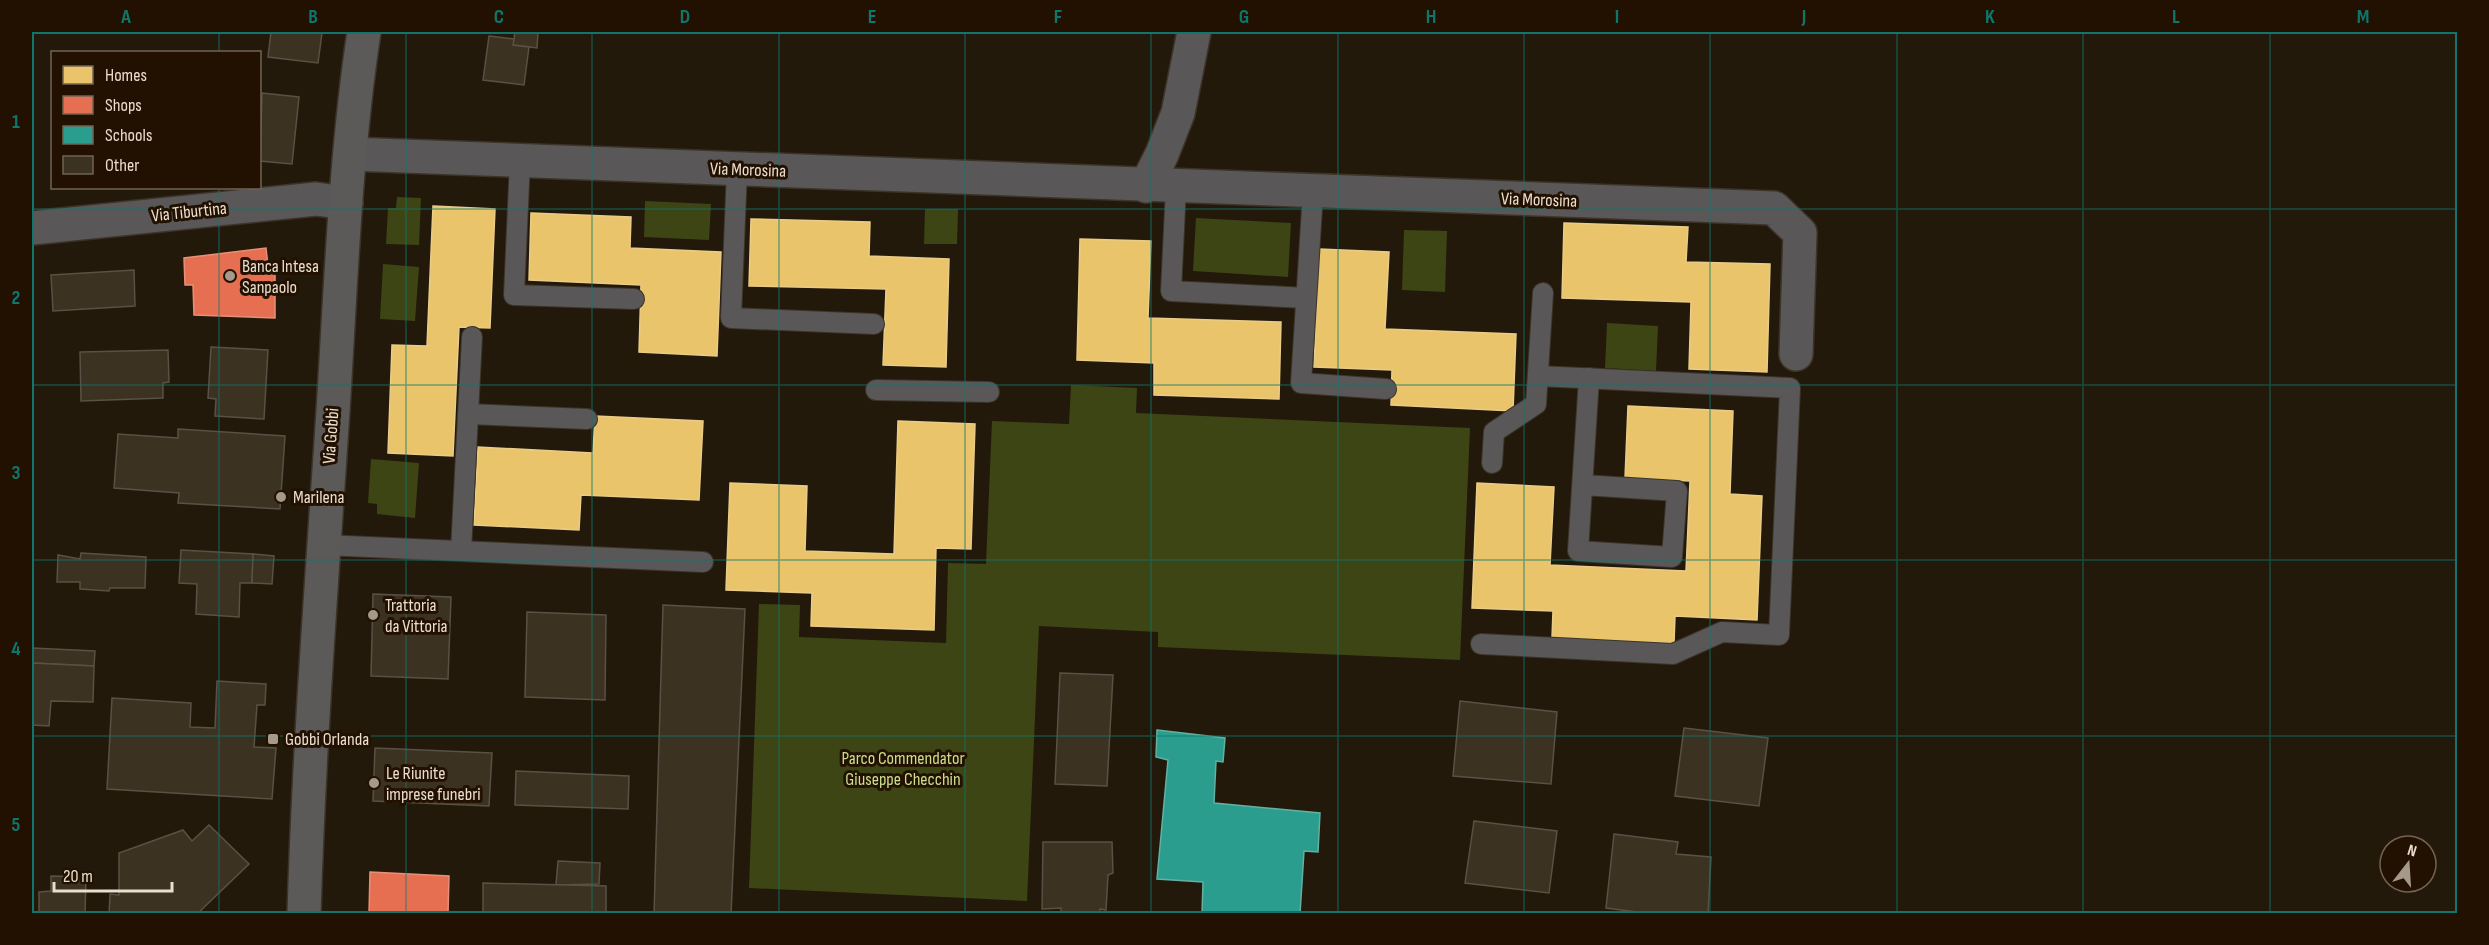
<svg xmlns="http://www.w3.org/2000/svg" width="2489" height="945" font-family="'Sofia Sans Condensed',sans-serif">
<rect width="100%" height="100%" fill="#22190b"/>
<g fill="#3d4515">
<polygon points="397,197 421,198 419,245 386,244 388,208 396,208"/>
<polygon points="645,201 711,204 709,240 644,237"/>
<polygon points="925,209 958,209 957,244 924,244"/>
<polygon points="1196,218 1291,223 1288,277 1193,271"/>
<polygon points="1404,230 1447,231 1445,292 1402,290"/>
<polygon points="383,264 419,267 415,321 380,319"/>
<polygon points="1607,323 1658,326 1656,371 1605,368"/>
<polygon points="1071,385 1137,388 1136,413 1470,428 1460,660 1158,647 1158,632 1039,626 1027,901 749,888 759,604 800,605 799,637 946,643 948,563 986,564 992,421 1069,424"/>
<polygon points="371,459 419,463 415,518 377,514 377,504 368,503"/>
</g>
<g fill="#e9c46a" stroke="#eacc88" stroke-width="1.5">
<polygon points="433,206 495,209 490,328 459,327 453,456 388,453 392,345 427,346"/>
<polygon points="531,213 631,217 630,248 721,252 717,356 639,352 641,285 529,280"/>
<polygon points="751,219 870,222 869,256 949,259 946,367 883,365 886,289 749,286"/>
<polygon points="1564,223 1688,227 1686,262 1770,264 1767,372 1689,369 1691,302 1562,298"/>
<polygon points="1080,239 1151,241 1148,318 1281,322 1279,399 1154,395 1154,363 1077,360"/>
<polygon points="1319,249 1389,252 1385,329 1516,334 1513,411 1391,405 1392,370 1314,367"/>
<polygon points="1628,406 1733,411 1730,494 1762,496 1757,620 1675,616 1674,643 1552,638 1553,611 1472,608 1477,483 1554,487 1550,565 1686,571 1690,481 1625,478"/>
<polygon points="595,416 703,421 699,500 581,495 579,530 474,525 478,447 593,453"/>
<polygon points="898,421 975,424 971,549 936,548 934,630 811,626 812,593 726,590 730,483 807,486 805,551 894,554"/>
</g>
<g fill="#e76f51" stroke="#e89077" stroke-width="1.5">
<polygon points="266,248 268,266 275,264 275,318 194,315 193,285 185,285 184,258"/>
<polygon points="370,872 449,876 448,914 369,914"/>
</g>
<polygon fill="#2a9d8f" stroke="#64b0a2" stroke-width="1.5" points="1157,730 1225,738 1223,762 1216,761 1214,803 1320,813 1318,852 1304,851 1300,914 1202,914 1203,882 1157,879 1168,760 1156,757"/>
<g fill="#3c3221" stroke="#595145" stroke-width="1.5">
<polygon points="271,32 322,33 318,63 268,57"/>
<polygon points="515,32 538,32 537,48 513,45"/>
<polygon points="489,36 514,39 513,45 529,47 524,85 483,80"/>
<polygon points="262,93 299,97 292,164 260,161"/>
<polygon points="134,270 135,306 53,311 51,275"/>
<polygon points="211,347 268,350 264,419 215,416 216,399 208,398"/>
<polygon points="168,350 169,382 163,383 163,398 81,401 80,352"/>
<polygon points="178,429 285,436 280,509 178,503 179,493 114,488 118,434 178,438"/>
<polygon points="181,550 253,554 252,583 240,583 239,617 196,614 197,584 179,583"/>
<polygon points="81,553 146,557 145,588 110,588 109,591 80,589 80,582 57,582 58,555 80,559"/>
<polygon points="253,554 274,556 272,584 252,583"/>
<polygon points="373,594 451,597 448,679 371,676"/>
<polygon points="663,605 745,609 731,914 654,914"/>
<polygon points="527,612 606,615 605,700 525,697"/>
<polygon points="32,648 95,651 94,666 32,663"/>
<polygon points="32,663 94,666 93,702 51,701 49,726 32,725"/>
<polygon points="1060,673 1113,675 1107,786 1055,784"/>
<polygon points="217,681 266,684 265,705 257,705 254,747 276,748 272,799 107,789 112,698 191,703 190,727 215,728"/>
<polygon points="1460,701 1557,712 1551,784 1453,776"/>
<polygon points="1684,728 1768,738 1759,806 1675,796"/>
<polygon points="375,748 492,753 489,806 373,801"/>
<polygon points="516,771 629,776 628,809 515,805"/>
<polygon points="1474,821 1557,831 1549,893 1465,883"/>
<polygon points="209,825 249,864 197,914 109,914 110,894 119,895 119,853 183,830 192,841"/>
<polygon points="1614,834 1678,842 1676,854 1711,857 1708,914 1653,914 1606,908"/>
<polygon points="1043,842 1112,842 1113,873 1108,875 1106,910 1100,909 1100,914 1061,914 1061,908 1042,909"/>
<polygon points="558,861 600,863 599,884 556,885"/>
<polygon points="51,876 86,877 85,914 39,914 39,892 51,891"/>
<polygon points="483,883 606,886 606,914 483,914"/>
</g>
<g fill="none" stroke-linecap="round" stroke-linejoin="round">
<defs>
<g id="lane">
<polyline points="520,161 514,295 634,299"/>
<polyline points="737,169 731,318 874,324"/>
<polyline points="1176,187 1171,291 1306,298"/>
<polyline points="1313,192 1301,383 1386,389"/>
<polyline points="876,390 989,392"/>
<polyline points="468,414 587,419"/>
<polyline points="1492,463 1494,432 1536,404 1543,293"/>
<polyline points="1583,485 1677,491 1672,557 1578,551 1589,378"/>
<polyline points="324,545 703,562"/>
<polyline points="461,551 472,337"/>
<polyline points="1481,644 1673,654 1722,632 1779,635 1790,388 1538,376"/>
</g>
<g id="street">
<polyline points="350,154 1774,208 1800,233 1796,354"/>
<polyline points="1146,186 1162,154 1178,113 1194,32"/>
<polyline points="32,228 316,199 346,203"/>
</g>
<path id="secondary" d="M304,914C309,746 322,578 333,411C341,284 345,157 364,32"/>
</defs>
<use href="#lane" stroke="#3c3428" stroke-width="22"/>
<use href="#street" stroke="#3c3428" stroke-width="36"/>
<use href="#secondary" stroke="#3c3428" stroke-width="36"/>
<use href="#lane" stroke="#595758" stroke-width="20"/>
<use href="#street" stroke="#595758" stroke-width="33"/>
<use href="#secondary" stroke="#5c5959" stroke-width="33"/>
</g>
<path fill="none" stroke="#0f766e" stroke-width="1.5" stroke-opacity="0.55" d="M219,32V52M406,32V914M592,32V914M779,32V914M965,32V914M1151,32V914M1338,32V914M1524,32V914M1710,32V914M1897,32V914M2083,32V914M2270,32V914M219,188V914M32,209H2458M32,385H2458M32,560H2458M32,736H2458"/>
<g fill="#a5998a" stroke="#210" stroke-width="2">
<circle cx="230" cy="276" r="6"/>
<circle cx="281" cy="497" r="6"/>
<circle cx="373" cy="615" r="6"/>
<rect x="267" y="733" width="12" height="12" rx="3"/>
<circle cx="374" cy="783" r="6"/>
</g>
<g text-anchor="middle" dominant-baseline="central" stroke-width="6" stroke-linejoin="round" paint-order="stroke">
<g font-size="18" fill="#ebdecf" stroke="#210">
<text transform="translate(748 170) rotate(2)">Via Morosina</text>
<text transform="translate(1539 200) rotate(2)">Via Morosina</text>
<text transform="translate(189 212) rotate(-6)">Via Tiburtina</text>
<text transform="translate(331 436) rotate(-86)">Via Gobbi</text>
</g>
<g font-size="18" fill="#ebdecf" stroke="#210" text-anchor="start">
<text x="242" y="266">Banca Intesa<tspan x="242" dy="21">Sanpaolo</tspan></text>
<text x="293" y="497">Marilena</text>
<text x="385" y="605">Trattoria<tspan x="385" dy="21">da Vittoria</tspan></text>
<text x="285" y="739">Gobbi Orlanda</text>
<text x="386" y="773">Le Riunite<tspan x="386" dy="21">imprese funebri</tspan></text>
</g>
<g font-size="18" fill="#cadf8c" stroke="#210">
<text x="903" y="758">Parco Commendator<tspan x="903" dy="21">Giuseppe Checchin</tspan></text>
</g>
</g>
<rect width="2489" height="945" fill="none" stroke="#221100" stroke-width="66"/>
<rect x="51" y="51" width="210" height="138" fill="#221100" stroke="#726353" stroke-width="1.5"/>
<rect x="63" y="66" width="30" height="18" fill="#e9c46a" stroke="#726353" stroke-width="1.5"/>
<text x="105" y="81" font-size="18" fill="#ebdecf">Homes</text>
<rect x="63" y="96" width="30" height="18" fill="#e76f51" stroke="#726353" stroke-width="1.5"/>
<text x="105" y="111" font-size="18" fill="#ebdecf">Shops</text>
<rect x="63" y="126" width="30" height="18" fill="#2a9d8f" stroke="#726353" stroke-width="1.5"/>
<text x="105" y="141" font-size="18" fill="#ebdecf">Schools</text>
<rect x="63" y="156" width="30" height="18" fill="#3c3221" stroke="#726353" stroke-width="1.5"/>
<text x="105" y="171" font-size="18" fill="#ebdecf">Other</text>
<g transform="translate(2408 864) rotate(17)"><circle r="28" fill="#221100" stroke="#726353" stroke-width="1.5"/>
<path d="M0-4.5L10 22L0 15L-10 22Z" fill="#a5998a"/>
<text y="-9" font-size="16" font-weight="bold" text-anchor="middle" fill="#ebdecf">N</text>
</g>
<path d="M54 882v9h118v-9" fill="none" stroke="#ebdecf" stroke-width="3"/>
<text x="63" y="882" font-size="18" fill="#ebdecf" stroke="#221100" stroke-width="4.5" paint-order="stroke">20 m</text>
<rect x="33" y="33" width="2423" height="879" fill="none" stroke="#0f766e" stroke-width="2"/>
<g font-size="20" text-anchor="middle" font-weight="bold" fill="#0f766e">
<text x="126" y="23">A</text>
<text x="313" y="23">B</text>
<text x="499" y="23">C</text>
<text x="685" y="23">D</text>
<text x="872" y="23">E</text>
<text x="1058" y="23">F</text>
<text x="1244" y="23">G</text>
<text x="1431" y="23">H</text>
<text x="1617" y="23">I</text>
<text x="1804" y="23">J</text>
<text x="1990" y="23">K</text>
<text x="2176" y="23">L</text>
<text x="2363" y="23">M</text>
<text x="16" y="128">1</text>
<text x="16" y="304">2</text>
<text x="16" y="479">3</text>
<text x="16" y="655">4</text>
<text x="16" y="831">5</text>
</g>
</svg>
